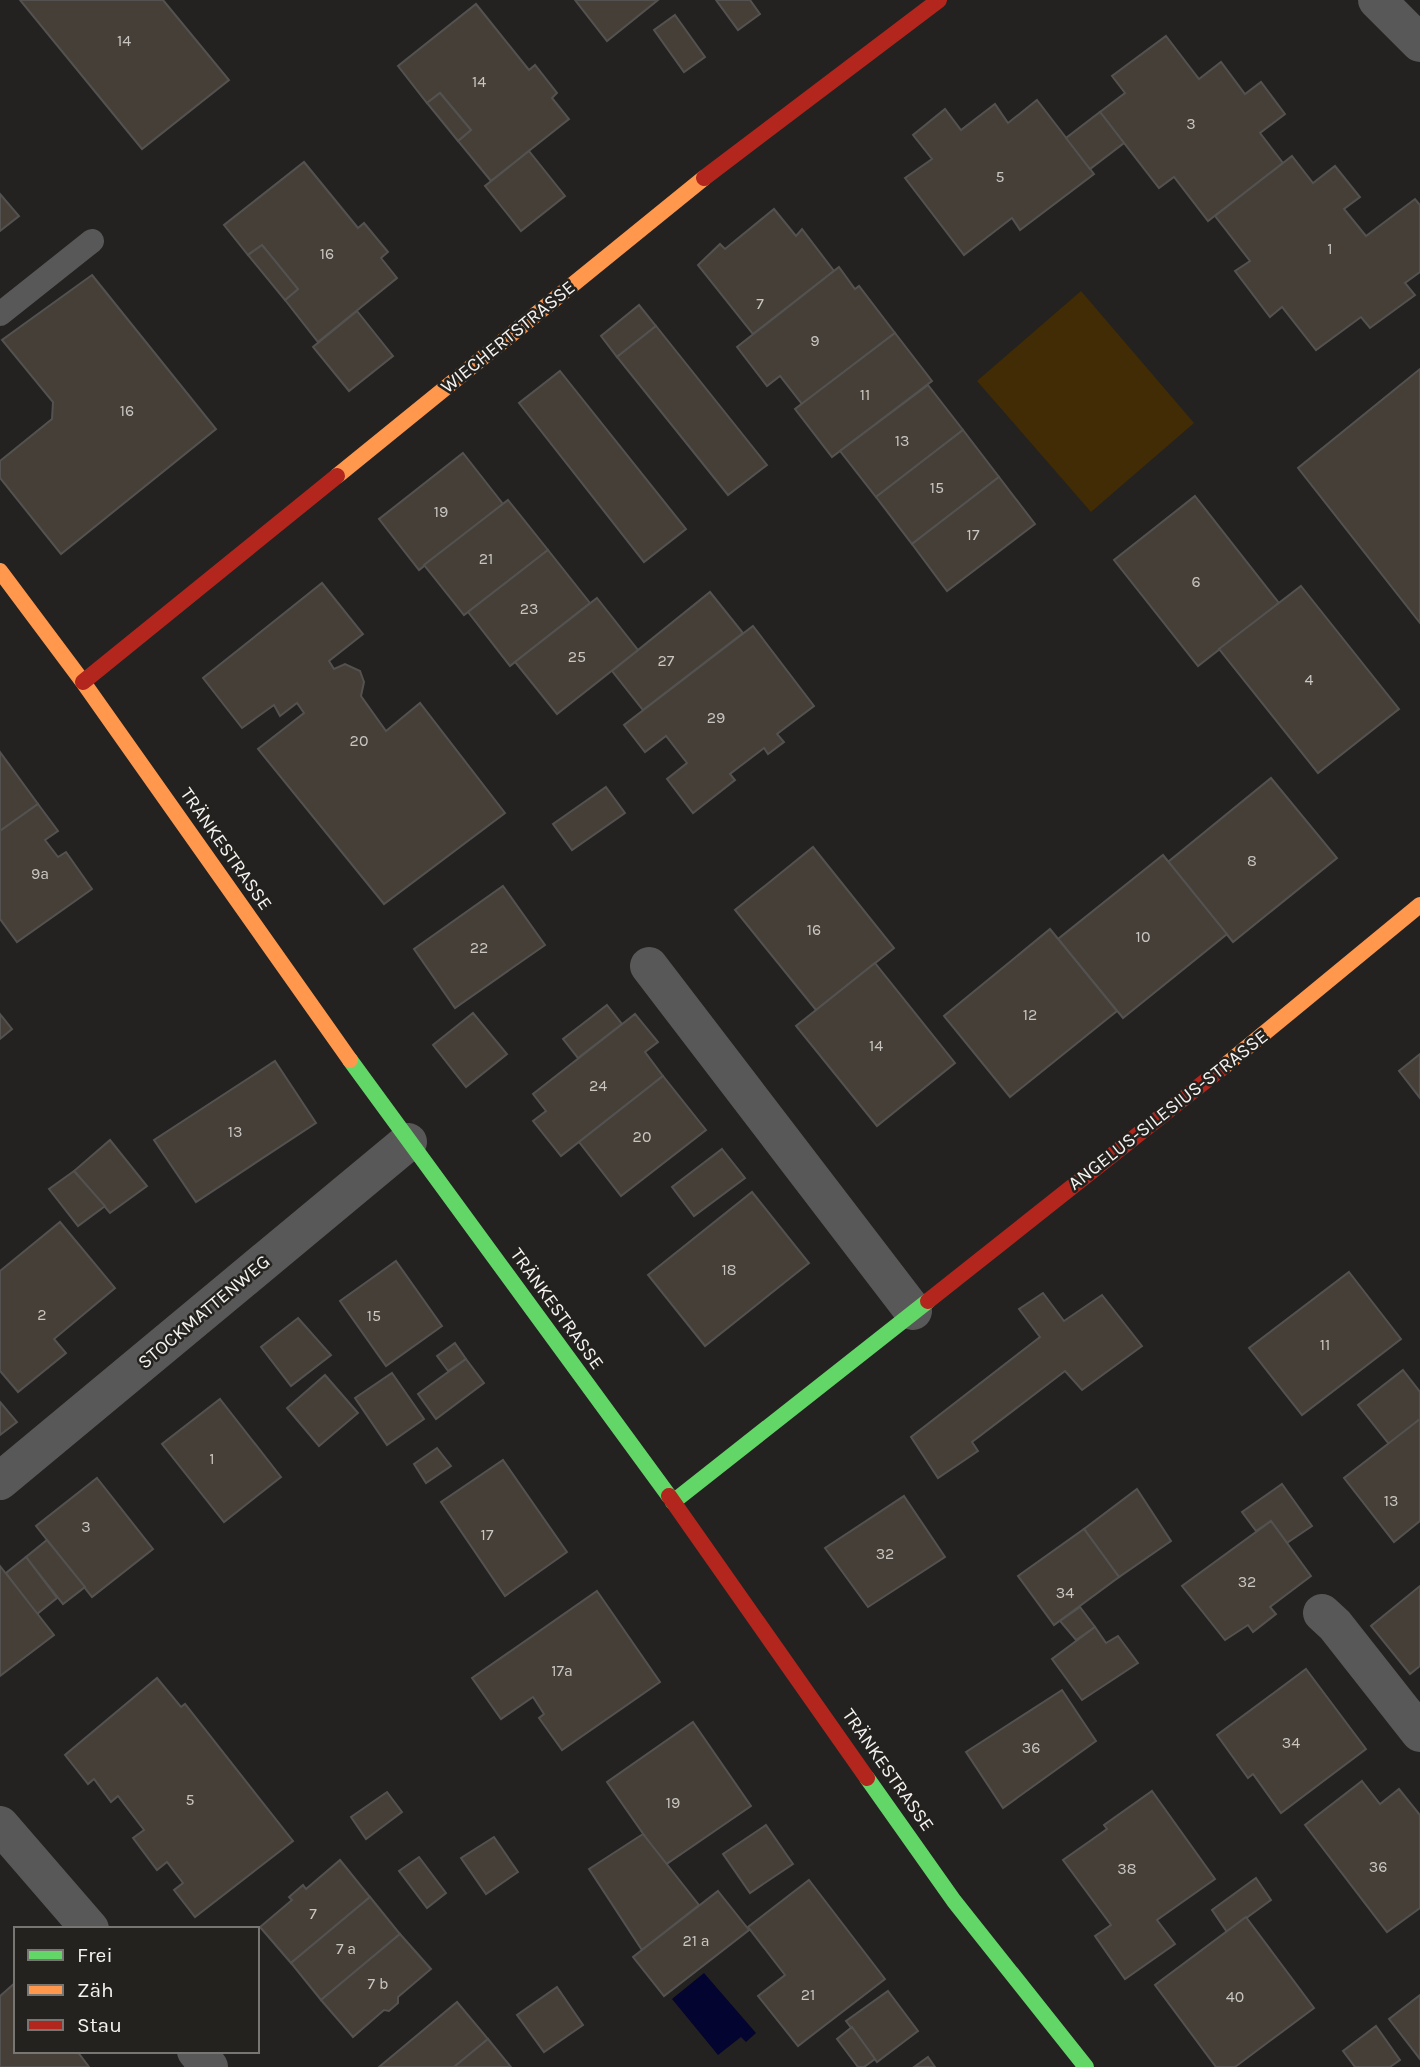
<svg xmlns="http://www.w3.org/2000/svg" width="1420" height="2067" font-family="Karla,sans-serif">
<rect width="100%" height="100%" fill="#232220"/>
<polygon fill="#422c05" points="1081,291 1194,423 1091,512 977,381"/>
<polygon fill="#030430" points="704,1973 756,2033 746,2042 741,2037 718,2055 672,1999"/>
<g fill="#463f37" stroke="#535250" stroke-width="2">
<polygon points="20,0 163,0 229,80 142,149"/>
<polygon points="575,0 658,0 607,41"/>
<polygon points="716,0 750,0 760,14 738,30"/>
<polygon points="476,4 529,70 535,65 557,93 552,98 569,119 491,181 458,141 471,130 440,93 427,103 398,66"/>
<polygon points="675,15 705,57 684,72 654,30"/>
<polygon points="1166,36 1199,79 1221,62 1245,94 1261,82 1285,114 1260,133 1283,163 1208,221 1174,177 1159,188 1100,112 1125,93 1112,76"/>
<polygon points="440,93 471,130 458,141 427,103"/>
<polygon points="1037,100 1094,174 1020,230 1012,218 964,255 905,178 932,159 913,135 945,109 961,130 995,104 1008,123"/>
<polygon points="1100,112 1124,143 1090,169 1066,138"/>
<polygon points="529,151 565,196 521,231 485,186"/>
<polygon points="1292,156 1313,183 1335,166 1360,197 1344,209 1366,236 1415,199 1420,205 1420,272 1405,283 1415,295 1370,328 1361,317 1316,350 1282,307 1270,317 1235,271 1250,261 1215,216"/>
<polygon points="304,162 358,228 364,223 388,252 381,258 397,278 318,342 285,300 298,289 262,245 248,255 224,225"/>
<polygon points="0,194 19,216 0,231"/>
<polygon points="774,209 796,236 802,229 834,271 753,334 698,265 720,244 725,249"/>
<polygon points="262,245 298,289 285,300 248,255"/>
<polygon points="839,267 855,289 859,286 895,333 802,404 780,376 767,386 737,347"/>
<polygon points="92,275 216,429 61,554 0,478 0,461 52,419 53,402 2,340"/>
<polygon points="639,305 656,326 617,357 601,336"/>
<polygon points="357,311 393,356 349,391 313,347"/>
<polygon points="656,326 767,465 728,495 617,357"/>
<polygon points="895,333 932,381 832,457 795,409"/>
<polygon points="1420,369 1420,623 1298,468"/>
<polygon points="560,371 686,529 644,562 519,403"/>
<polygon points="928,385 963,430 876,497 840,451"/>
<polygon points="963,430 999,477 912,544 876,497"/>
<polygon points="463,453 503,504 419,570 379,519"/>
<polygon points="999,477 1035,524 947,591 912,544"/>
<polygon points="1195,496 1279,603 1198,666 1114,560"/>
<polygon points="508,500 548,550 464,615 424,565"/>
<polygon points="548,550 590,603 510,666 468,612"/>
<polygon points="322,583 363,634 329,661 334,669 345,664 360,671 364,682 361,696 386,731 420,703 505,813 384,904 258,749 304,713 297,703 280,716 274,705 242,728 203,678"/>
<polygon points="1301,586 1399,709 1318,773 1219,649"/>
<polygon points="710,592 743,633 643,710 612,671"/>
<polygon points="597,598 638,650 557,714 515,662"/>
<polygon points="753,626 814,706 777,734 784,742 768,754 764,748 730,774 735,780 693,813 667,779 687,763 666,736 645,752 624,725"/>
<polygon points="0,752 38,804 0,831"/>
<polygon points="1271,778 1337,858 1233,942 1168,862"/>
<polygon points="606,787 625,813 572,850 553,824"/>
<polygon points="38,804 58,831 45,840 58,857 66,852 92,889 17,942 0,919 0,831"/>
<polygon points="813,847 894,948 816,1010 735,910"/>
<polygon points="1163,855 1227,934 1123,1018 1058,939"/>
<polygon points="503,886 545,945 455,1008 414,949"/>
<polygon points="1050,929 1117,1011 1010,1097 944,1016"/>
<polygon points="875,963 955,1063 877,1126 796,1026"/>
<polygon points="607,1005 622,1024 578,1058 563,1039"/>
<polygon points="473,1013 507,1054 466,1087 433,1045"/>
<polygon points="0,1014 12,1029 0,1039"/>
<polygon points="635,1014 658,1042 645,1052 663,1076 561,1156 533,1121 546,1111 533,1094"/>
<polygon points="1420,1054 1420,1098 1399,1071"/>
<polygon points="275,1061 316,1123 196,1202 154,1140"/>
<polygon points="663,1076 706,1130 621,1196 579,1142"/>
<polygon points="110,1140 147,1186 110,1213 74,1171"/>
<polygon points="722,1149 745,1178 694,1216 672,1187"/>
<polygon points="74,1171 105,1206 78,1226 49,1189"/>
<polygon points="752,1192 809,1263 705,1346 648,1275"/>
<polygon points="60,1222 115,1288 54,1339 66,1353 18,1392 0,1371 0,1271"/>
<polygon points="396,1261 442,1326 386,1366 340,1301"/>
<polygon points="1349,1272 1401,1339 1302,1415 1249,1348"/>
<polygon points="1043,1293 1064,1321 1102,1295 1142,1346 1082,1390 1065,1371 972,1442 978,1451 938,1478 911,1437 1040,1337 1019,1309"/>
<polygon points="298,1318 331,1355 291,1386 261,1347"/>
<polygon points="455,1343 466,1359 448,1371 437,1356"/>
<polygon points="466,1359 484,1383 436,1419 418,1394"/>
<polygon points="1403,1370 1420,1392 1420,1419 1389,1444 1358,1405"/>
<polygon points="392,1373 424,1419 387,1445 355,1398"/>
<polygon points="325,1375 358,1413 319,1446 287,1408"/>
<polygon points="220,1399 281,1477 224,1522 162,1444"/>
<polygon points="0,1402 17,1422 0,1435"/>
<polygon points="1420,1419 1420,1521 1394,1542 1344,1478"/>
<polygon points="437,1448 451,1466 426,1483 414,1464"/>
<polygon points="503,1460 567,1552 505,1596 441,1502"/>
<polygon points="97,1478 153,1549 92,1597 36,1526"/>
<polygon points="1282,1484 1312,1526 1287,1543 1271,1521 1256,1531 1242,1512"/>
<polygon points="1137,1489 1171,1541 1119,1577 1084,1529"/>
<polygon points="904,1496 945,1557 868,1607 825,1548"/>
<polygon points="1271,1521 1311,1576 1270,1607 1276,1614 1253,1632 1248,1625 1225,1640 1182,1586"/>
<polygon points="1084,1529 1119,1577 1054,1625 1018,1576"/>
<polygon points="47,1540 85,1587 63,1604 26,1557"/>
<polygon points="26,1557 57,1598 37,1614 6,1573"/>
<polygon points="0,1566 54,1635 0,1676"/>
<polygon points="1420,1586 1420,1666 1410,1674 1371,1626"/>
<polygon points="597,1591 660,1682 562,1750 539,1718 544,1714 533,1697 501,1719 472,1678"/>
<polygon points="1080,1607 1095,1627 1076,1640 1060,1621"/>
<polygon points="1095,1627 1106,1643 1118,1636 1138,1663 1082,1700 1052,1659"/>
<polygon points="1306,1669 1366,1749 1281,1813 1253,1774 1248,1778 1217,1735"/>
<polygon points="157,1678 181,1707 185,1704 293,1841 195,1917 174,1890 183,1883 167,1862 157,1870 133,1838 144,1830 118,1796 111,1802 94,1779 88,1784 65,1755"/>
<polygon points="1062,1690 1096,1741 1003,1808 966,1752"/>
<polygon points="693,1722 751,1806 665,1865 607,1782"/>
<polygon points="1362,1781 1380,1804 1399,1789 1420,1815 1420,1908 1387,1932 1305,1825"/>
<polygon points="1152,1791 1215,1879 1157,1920 1175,1944 1125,1979 1095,1936 1111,1925 1063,1860 1107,1829 1104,1825"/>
<polygon points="387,1792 402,1812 366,1839 351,1817"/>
<polygon points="766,1825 793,1864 750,1893 723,1854"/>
<polygon points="643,1834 699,1905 642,1950 589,1869"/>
<polygon points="494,1837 518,1872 486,1894 461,1858"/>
<polygon points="419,1857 446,1893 427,1908 399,1871"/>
<polygon points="340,1860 370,1897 291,1963 260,1927 292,1900 289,1897 303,1885 306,1889"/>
<polygon points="1256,1878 1271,1900 1227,1932 1212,1910"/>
<polygon points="809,1880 885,1979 798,2046 758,1996 785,1975 748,1927"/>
<polygon points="718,1891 749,1930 664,1996 633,1957"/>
<polygon points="370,1897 400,1934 321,2000 291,1963"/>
<polygon points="1246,1917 1314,2008 1235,2067 1216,2067 1155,1985"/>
<polygon points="400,1934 431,1969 398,1997 398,2003 389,2011 384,2010 353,2037 321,2000"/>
<polygon points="16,1982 16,2051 77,2051 89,2067 0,2067 0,1996"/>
<polygon points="557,1987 583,2025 544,2052 517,2015"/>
<polygon points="888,1991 918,2031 877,2062 846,2021"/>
<polygon points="1420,1995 1420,2059 1389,2019"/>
<polygon points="457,2002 488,2039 454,2067 379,2067"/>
<polygon points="1376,2026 1400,2060 1390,2067 1355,2067 1343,2051"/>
<polygon points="852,2027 875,2059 864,2067 858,2067 837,2039"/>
<polygon points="488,2039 511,2067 454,2067"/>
<polygon points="928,2057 935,2067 914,2067"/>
</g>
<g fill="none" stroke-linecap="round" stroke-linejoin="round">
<polyline stroke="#595858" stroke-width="24" points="0,314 92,241"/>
<g stroke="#595858" stroke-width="38">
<polyline points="1377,0 1420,43"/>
<polyline points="649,966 913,1311"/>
<polyline points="0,1481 408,1142"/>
<polyline points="1322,1613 1335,1625 1420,1733"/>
<polyline points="0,1825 90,1929"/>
<polyline points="196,2051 209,2067"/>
</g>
<g stroke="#63d668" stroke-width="16">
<polyline points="350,1060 669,1496"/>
<polyline points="673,1502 928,1301"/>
<polyline points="867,1778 954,1901 1086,2067"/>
</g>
<g stroke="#ff974d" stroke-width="16">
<polyline points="337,476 704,178"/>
<polyline points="0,571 83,682 350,1060"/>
<polyline points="1222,1068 1420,905"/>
</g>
<g stroke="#b3261e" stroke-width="16">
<polyline points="704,178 939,0"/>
<polyline points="83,682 337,476"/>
<polyline points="928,1301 1222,1068"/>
<polyline points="669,1496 867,1778"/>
</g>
</g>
<g text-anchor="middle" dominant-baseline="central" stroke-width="5" stroke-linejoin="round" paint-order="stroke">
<g font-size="16" fill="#c9c6c2">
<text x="124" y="40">14</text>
<text x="479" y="81">14</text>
<text x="1191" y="123">3</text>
<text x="1000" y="176">5</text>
<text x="1330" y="248">1</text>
<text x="327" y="253">16</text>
<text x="760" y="303">7</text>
<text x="815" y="340">9</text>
<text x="865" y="394">11</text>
<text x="127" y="410">16</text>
<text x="902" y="440">13</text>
<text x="937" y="487">15</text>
<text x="441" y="511">19</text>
<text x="973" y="534">17</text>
<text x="486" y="558">21</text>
<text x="1196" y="581">6</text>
<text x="529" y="608">23</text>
<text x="577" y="656">25</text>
<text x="666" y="660">27</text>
<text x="1309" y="679">4</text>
<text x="716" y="717">29</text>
<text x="359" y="740">20</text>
<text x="1252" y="860">8</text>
<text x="40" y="873">9a</text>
<text x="814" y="929">16</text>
<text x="1143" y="936">10</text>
<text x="479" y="947">22</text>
<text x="1030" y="1014">12</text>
<text x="876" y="1045">14</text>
<text x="598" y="1085">24</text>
<text x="235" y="1131">13</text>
<text x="642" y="1136">20</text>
<text x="729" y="1269">18</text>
<text x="42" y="1314">2</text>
<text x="374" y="1315">15</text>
<text x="1325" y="1344">11</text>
<text x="212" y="1458">1</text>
<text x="1391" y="1500">13</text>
<text x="86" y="1526">3</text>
<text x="487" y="1534">17</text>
<text x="885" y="1553">32</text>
<text x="1247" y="1581">32</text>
<text x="1065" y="1592">34</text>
<text x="562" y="1670">17a</text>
<text x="1291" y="1742">34</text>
<text x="1031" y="1747">36</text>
<text x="190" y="1799">5</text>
<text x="673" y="1802">19</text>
<text x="1378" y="1866">36</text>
<text x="1127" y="1868">38</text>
<text x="313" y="1913">7</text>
<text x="696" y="1940">21 a</text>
<text x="346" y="1948">7 a</text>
<text x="378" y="1983">7 b</text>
<text x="808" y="1994">21</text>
<text x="1235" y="1996">40</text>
</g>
<g font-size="19" fill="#f5f3f1" stroke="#24221f">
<text transform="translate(508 337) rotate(-39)">WIECHERTSTRASSE</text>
<text transform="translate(226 849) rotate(55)">TRÄNKESTRASSE</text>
<text transform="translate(1168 1110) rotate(-38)">ANGELUS-SILESIUS-STRASSE</text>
<text transform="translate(557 1309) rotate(54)">TRÄNKESTRASSE</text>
<text transform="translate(204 1312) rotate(-40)">STOCKMATTENWEG</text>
<text transform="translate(888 1770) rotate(55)">TRÄNKESTRASSE</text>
</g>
</g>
<rect x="14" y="1927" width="245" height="126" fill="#24221f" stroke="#787673" stroke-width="2"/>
<rect x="28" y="1950" width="35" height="10" fill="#63d668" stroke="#787673" stroke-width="2"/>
<text x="77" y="1962" font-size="21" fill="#f5f3f1">Frei</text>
<rect x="28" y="1985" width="35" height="10" fill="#ff974d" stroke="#787673" stroke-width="2"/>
<text x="77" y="1997" font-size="21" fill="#f5f3f1">Zäh</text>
<rect x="28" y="2020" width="35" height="10" fill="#b3261e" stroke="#787673" stroke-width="2"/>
<text x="77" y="2032" font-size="21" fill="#f5f3f1">Stau</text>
</svg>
